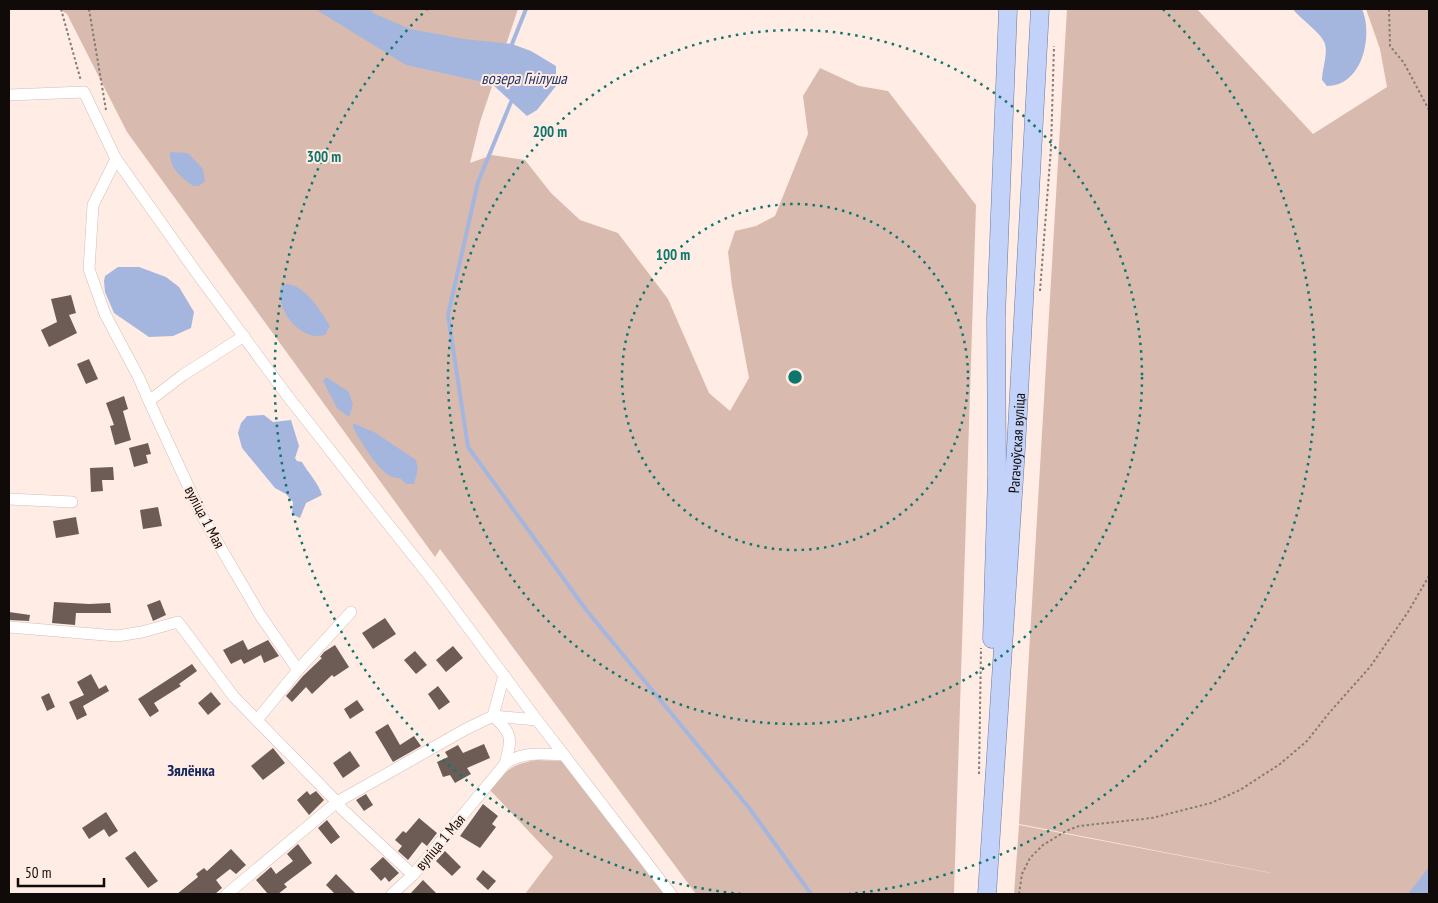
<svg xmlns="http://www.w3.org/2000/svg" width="1438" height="903" font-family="'PT Sans Narrow',sans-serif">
<rect width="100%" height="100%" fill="#ffece4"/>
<g fill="#d8bbae">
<polygon points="59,9 518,9 480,122 470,163 492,155 525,160 551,193 580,220 618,233 668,299 709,393 730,411 749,378 732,286 728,252 735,231 756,226 775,216 808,134 803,96 820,68 859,86 888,91 976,205 954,894 696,894 440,549 435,557 127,132 67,14"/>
<polygon points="1067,9 1197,9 1313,134 1387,87 1380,49 1366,9 1429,9 1429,894 1014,894 1019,825 1318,882 1019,824"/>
<path d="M536,760L562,761L664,894H525L553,857L490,790C508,770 509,765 536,760Z"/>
</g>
<g fill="#a5b6de">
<polygon points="315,9 371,9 373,13 410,29 464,39 512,44 531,51 556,66 556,86 537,110 527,116 492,84 406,65"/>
<path d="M1293,9H1362C1372,32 1365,74 1339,84C1335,85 1331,86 1327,86L1322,80C1322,69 1328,55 1325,44C1322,33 1300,19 1293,9Z"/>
<path d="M170,152L188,153L203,169L205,181L199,186H193C181,177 169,168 170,152Z"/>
<polygon points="118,267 139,267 166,277 179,287 194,312 191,328 173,336 149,337 114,313 105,292 104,281 105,276"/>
<path d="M287,284C306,286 321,311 330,326L325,335C305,341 285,320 281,302C279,296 280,291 281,286Z"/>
<polygon points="326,377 349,392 353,405 349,417 337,408 323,381"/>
<path d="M264,415L273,422L291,420L299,446L295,458L297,461L302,462C308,473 318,482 322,495L306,503L300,518L292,514L293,502L286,494L275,488L242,448L238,433L241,423L247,416Z"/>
<path d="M353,423L374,432L416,460L418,469L414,484H406L400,478C382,481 362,442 353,428Z"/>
<polygon points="1429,867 1429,894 1408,894"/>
</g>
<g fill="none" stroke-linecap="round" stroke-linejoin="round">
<g stroke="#a5b6de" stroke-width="4">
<polyline points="512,44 526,9"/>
<polyline points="511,102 478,182 448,315 468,447 587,611 750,809 811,894"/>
</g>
</g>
<g fill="#6c5c55">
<polygon points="71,295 76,313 69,315 77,333 49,347 41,330 57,322 51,299"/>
<polygon points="89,359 98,379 86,384 77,364"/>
<polygon points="124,396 128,409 123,411 131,440 115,445 110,426 114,425 106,403"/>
<polygon points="148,443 151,454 146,455 148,463 134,467 129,448"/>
<polygon points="113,467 114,480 102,480 103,491 91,492 90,468"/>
<polygon points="158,507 162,526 143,529 140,510"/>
<polygon points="76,517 79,534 56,538 53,521"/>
<polygon points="160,600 166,615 153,621 147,605"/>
<polygon points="54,602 89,604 110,603 111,613 76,613 75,625 52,623"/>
<polygon points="9,612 30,615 29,621 9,620"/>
<polygon points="385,618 396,634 373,649 362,633"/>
<polygon points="243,640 248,650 268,640 279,656 264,663 261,655 244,664 241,659 231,664 223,650"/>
<polygon points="335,645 349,667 334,677 332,675 312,694 306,687 292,702 286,696 303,676 322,658 320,657 324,652"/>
<polygon points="453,646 463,658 446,672 436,660"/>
<polygon points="415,651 427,665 416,674 404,660"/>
<polygon points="192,664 197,671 179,684 181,686 154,703 159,711 150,717 138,699"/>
<polygon points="91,674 99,689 106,685 109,691 83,706 87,715 77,720 69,702 84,695 77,682"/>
<polygon points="438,686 450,702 439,710 428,694"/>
<polygon points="211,692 221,704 208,715 198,703"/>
<polygon points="49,693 55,707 47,711 41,697"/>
<polygon points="357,700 364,710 350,719 344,709"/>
<polygon points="388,724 400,745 414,736 421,746 393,762 375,732"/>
<polygon points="484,744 490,758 467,768 471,774 455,783 450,775 443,777 437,762 448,757 445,752 458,745 463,753"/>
<polygon points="273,748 285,763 263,780 251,766"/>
<polygon points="350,751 360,766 343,778 333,763"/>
<polygon points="307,791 310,795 316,791 324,800 309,815 297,800"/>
<polygon points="366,794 373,805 364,811 356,800"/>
<polygon points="483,804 498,816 492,824 496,827 480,848 460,836"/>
<polygon points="106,812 118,831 109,837 104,829 89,839 82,828"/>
<polygon points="419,818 437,833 427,846 422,842 408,860 398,851 402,846 395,840 403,831 406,833"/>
<polygon points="327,820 340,837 331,844 318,828"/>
<polygon points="298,844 312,863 284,884 287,887 278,894 268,894 256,880 271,867 276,874 293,861 287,854"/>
<polygon points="231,849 246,865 236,874 230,869 216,880 222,888 215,894 177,894 198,877 196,874 204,868 207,871"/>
<polygon points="135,851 158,881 148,888 125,858"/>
<polygon points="445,851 461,867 452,876 436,861"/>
<polygon points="383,857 399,873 389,882 385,877 381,881 370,869"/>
<polygon points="483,870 496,881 488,890 476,879"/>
<polygon points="336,874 356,894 335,894 326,885"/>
<polygon points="423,880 437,894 410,894"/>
</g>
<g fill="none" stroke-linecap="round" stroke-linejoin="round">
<defs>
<g id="street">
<polyline points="9,95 84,92 116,159 196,272 286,394 373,505 435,583 537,720 671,894"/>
<polyline points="116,159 93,205 89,269 105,314 139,378 149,401"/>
<polyline points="244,336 183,375 149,401 201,514 260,615 298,670 257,720"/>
<polyline points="9,499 72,502"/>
<polyline points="9,627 117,636 142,632 178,622 234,697 337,802 342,809 413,875"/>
<polyline points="298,670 351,612"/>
<path d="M504,675L493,716C513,734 512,738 505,764"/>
<polyline points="227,894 337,802 466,729 493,716 537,720"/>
<path d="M392,894L413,875L505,764C522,751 544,754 564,755"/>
</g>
<g id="primary">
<polyline points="992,639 997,475 996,318 1008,9"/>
<path id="s1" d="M987,894L1016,448L1040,9"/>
</g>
</defs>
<use href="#street" stroke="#d1bfb7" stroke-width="12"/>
<use href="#primary" stroke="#6979a1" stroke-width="19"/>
<g stroke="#857a74" stroke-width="2" stroke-dasharray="2.5 2.5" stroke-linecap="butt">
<polyline points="61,9 81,81"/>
<polyline points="89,9 106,110"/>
<polyline points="1389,9 1390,46 1404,63 1429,110"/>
<polyline points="1040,291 1051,148 1054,46"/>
<polyline points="979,774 981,648"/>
<polyline points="1019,894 1022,874 1030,858 1043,845 1066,831 1079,826 1152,818 1211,803 1240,790 1280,764 1307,741 1329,713 1370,667 1408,612 1429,576"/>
</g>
<use href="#street" stroke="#fff" stroke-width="11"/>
<use href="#primary" stroke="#c2d2f8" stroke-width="18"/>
</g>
<g fill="none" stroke="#0f766e" stroke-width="2.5" stroke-dasharray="2.5 5">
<circle cx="795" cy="377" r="173"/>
<circle cx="795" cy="377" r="347"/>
<path d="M741 894A520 520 0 0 1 427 9M1163 9A520 520 0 0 1 849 894"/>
</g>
<g text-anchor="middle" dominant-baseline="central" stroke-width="4" stroke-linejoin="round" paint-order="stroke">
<g font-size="15" fill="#100b08" stroke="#ffece4">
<text stroke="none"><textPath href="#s1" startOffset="452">Рагачоўская вуліца</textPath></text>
<text transform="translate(205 517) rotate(62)">вуліца 1 Мая</text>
<text transform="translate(440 842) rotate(-50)">вуліца 1 Мая</text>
</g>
<g font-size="16" font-style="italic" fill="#233667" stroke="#ffece4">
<text x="524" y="78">возера Гнілуша</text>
</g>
<g font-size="16" font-weight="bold" fill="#15275e" stroke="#ffece4">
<text x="191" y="770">Зялёнка</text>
</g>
</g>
<circle cx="795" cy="377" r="8" fill="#0f766e" stroke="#ffece4" stroke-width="2.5"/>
<g font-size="15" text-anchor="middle" font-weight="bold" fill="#0f766e" stroke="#ffece4" stroke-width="4" stroke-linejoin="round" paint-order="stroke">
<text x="550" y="137">200 m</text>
<text x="324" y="162">300 m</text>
<text x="673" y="260">100 m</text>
</g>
<rect width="1438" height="903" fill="none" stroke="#100b08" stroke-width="20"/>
<path d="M18 878v8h86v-8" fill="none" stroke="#100b08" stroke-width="2.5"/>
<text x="25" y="878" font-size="15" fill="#100b08" stroke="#ffece4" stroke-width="4" paint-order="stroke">50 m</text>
</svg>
